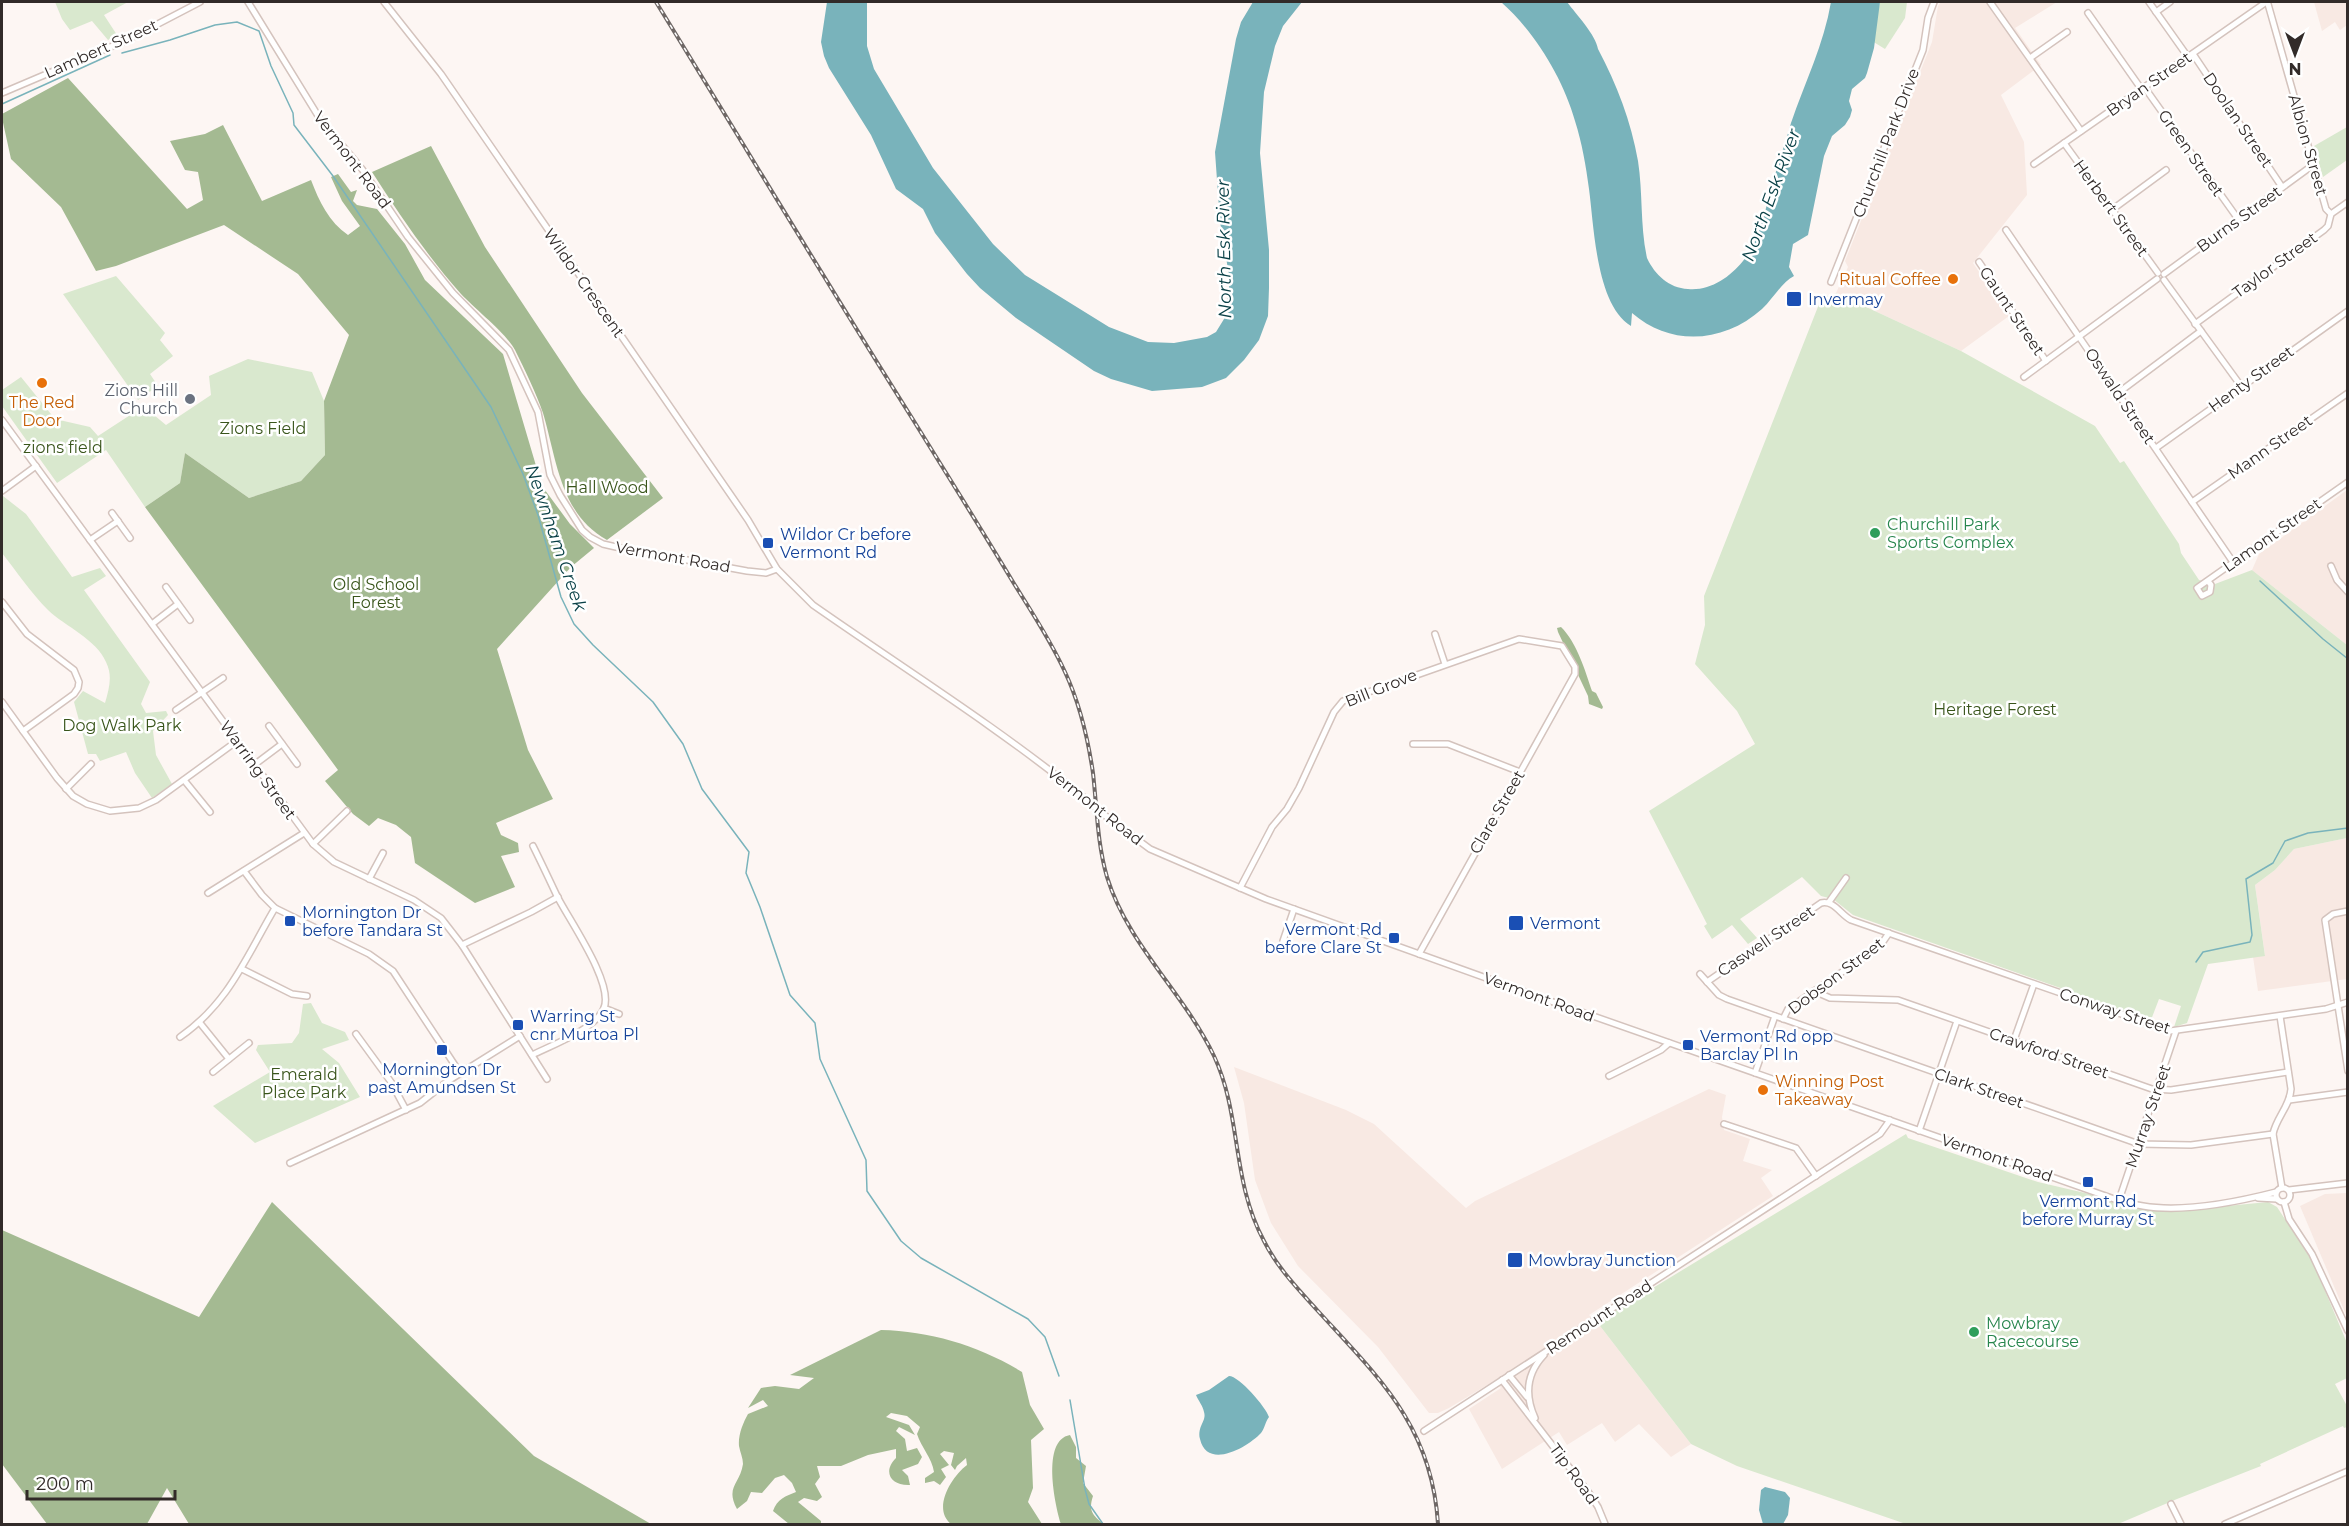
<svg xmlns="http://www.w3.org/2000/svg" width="2349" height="1526" font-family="Montserrat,sans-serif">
<rect width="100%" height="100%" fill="#fdf6f3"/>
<g fill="#f8e9e3">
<polygon points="1941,2 2057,2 2015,28 2041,65 2001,95 2024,142 2027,195 1973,263 2009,316 1961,351 1836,293 1848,267 1845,261 1932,42 1938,6"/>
<polygon points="2314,2 2347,2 2347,25 2340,30 2335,22 2322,31"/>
<polygon points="2347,490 2347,645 2252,570 2259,554"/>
<polygon points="2347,838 2347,979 2258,991 2253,957 2265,955 2255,885 2275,870 2294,849"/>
<polygon points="1234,1067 1346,1110 1374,1124 1466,1208 1475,1201 1709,1089 1726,1095 1722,1117 1724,1130 1750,1139 1743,1161 1772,1170 1761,1178 1773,1196 1589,1315 1597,1322 1691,1444 1671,1457 1639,1424 1615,1442 1602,1423 1567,1445 1559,1432 1502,1469 1469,1409 1501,1388 1494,1381 1449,1408 1438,1413 1429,1413 1378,1347 1298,1266 1271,1223 1255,1180 1244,1103"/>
<polygon points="2347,1193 2348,1193 2347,1317 2300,1206 2325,1194"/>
</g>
<g fill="#d9e8ce">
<polygon points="55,2 128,2 104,15 117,35 108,40 92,21 70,30 62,19"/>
<polygon points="1880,2 1907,2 1905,18 1885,49 1872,41"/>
<polygon points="2347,127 2347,160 2323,177 2314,146"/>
<polygon points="116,276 165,333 160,340 173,356 150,374 158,386 138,400 63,294"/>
<polygon points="1836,293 1961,351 2095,426 2120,463 2124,461 2179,544 2181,553 2199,580 2215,584 2252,570 2347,645 2347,838 2294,849 2275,870 2255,885 2265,956 2208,964 2187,1023 2174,1027 2181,1006 2159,999 2151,1020 1853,915 1833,899 1821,896 1802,877 1740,919 1757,938 1748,944 1732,925 1712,939 1704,926 1707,924 1649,811 1755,744 1737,711 1695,664 1705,625 1704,596 1823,294 1833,298"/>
<polygon points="248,359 312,372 324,401 325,455 301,481 249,498 185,453 180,483 145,507 106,450 57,483 2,406 2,390 21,377 55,419 90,427 98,436 141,408 148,410 166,425 211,395 209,376"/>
<path d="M3,496L26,514L72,577L100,568L106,576L84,590L150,682L141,704L146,713L166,711L168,715L153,731L156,755L172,784L152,798L135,773L126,752L100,761L96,754H88L74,702L83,691L105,703C109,689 113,676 106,662C96,639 66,627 48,610C31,593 17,572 2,553Z"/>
<polygon points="311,1003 322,1023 345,1032 349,1040 322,1049 339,1063 360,1097 255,1143 213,1106 270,1072 256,1050 258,1045 292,1043 299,1033 303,1004"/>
<polygon points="1906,1134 1908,1138 2038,1182 2149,1208 2196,1209 2268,1202 2277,1207 2313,1262 2347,1343 2347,1378 2335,1384 2347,1406 2347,1427 2344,1428 2343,1426 2260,1464 2261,1466 2177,1499 2118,1524 1906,1524 1737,1466 1691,1444 1597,1322"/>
</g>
<g fill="#a4ba92">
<path d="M68,78L187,209L203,200L198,172L185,170L170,141L205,134L223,125L262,201L311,180C319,201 329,222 348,235L360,226L342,201L331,177L338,174L351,192L357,190L353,201L357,205L377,209L405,244L425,280L503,354L542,486L570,524L594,548L571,567L497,649L528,750L553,799L496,823L501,835L518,843L519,852L501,856L515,887L475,903L415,863L411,837L396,825L378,818L369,826L353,814L325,781L338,770L145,507L180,483L185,453L249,498L301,481L325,455L324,401L349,335L298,274L224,225L116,266L96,271L61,207L11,159L2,118V114Z"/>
<path d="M431,146L485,247L582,393L663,498L607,540C560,514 557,460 543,413C536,393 525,370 515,350C507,334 475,309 461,294C428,257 399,214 372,172Z"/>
<path d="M1561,627C1577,643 1585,670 1592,691L1596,693L1603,707L1602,709L1589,704L1588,696L1558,632L1557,628Z"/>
<polygon points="272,1202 534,1456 651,1524 189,1524 167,1488 147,1524 47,1524 2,1464 2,1230 199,1317"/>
<path d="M881,1330C930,1331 980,1346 1022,1372L1030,1405L1044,1429L1031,1440L1033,1488L1028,1502L1042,1524H951C932,1509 951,1477 967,1465L966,1458L957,1466L955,1470L951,1465L954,1453L944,1451L940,1454L949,1465L941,1469L946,1477L940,1485L934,1481L925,1483V1478L934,1472C932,1458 921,1447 917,1434L920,1427L907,1416L891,1413L886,1417L909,1425L915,1435L899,1427L896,1431L905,1439L907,1451L917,1448L922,1457L918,1464L902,1470L908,1476L910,1485C891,1486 882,1472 896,1458V1449L868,1455L841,1466H817L820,1477L815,1484L822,1497L817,1501L804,1498L798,1502L821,1521V1524H789L773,1511C777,1499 786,1496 796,1492L792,1483L784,1475L775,1478L762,1493L751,1492L747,1501L737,1509C725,1487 740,1484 743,1464C743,1458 740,1452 739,1446C738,1435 743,1423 748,1414L768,1406L763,1400L748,1408L761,1388L775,1386L799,1389L814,1378L790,1375Z"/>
<path d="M1070,1435L1076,1447V1458L1086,1466L1083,1483L1093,1496C1088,1511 1093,1515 1103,1524H1061C1055,1505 1041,1440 1070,1435Z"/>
</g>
<g fill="#79b3bb">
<polygon points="827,2 867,2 867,46 874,69 933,168 993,244 1025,275 1109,327 1148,342 1174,343 1207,337 1216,332 1224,319 1230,281 1220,222 1215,152 1236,39 1241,22 1253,2 1302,2 1283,26 1275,46 1264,92 1260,153 1269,250 1269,288 1268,316 1259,340 1244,360 1226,378 1202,387 1152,391 1111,379 1094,371 1016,318 980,288 967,274 935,233 923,209 896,189 871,135 829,68 824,56 821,42"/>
<path d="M1501,2H1567C1576,14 1596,35 1598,49C1617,85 1631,121 1638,161C1643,193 1640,226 1647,258C1655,275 1669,288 1688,289C1710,291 1729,278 1743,261C1760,241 1765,210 1772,185C1778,164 1785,144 1791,123C1805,82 1824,44 1831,2H1880L1874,48L1867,73L1865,78L1852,89L1849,101L1852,110L1850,117L1845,125L1832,136L1824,156L1808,235L1793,244L1789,267L1794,276C1781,283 1773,299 1762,309C1724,343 1671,347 1632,313L1631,326C1596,305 1594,226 1589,189C1586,166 1582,143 1575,121C1563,78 1534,31 1501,2Z"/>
<path d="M1229,1376C1239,1376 1266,1407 1269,1417C1265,1422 1265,1428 1261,1433C1247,1448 1207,1470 1200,1439C1197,1426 1207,1421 1204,1412C1203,1406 1198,1400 1196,1395L1209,1390Z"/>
<polygon points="1765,1487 1785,1492 1790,1498 1788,1515 1783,1524 1763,1524 1759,1510 1761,1490"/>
</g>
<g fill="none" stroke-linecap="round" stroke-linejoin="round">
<g stroke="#79b3bb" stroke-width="1.5">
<polyline points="122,53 170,40 215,25 237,22 259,31 271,66 293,113 294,125 333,176 491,407 523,474 538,515 561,597 574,624 593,645 653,702 683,744 702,789 749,852 746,873 760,907 790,995 815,1023 820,1059 866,1160 867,1191 901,1241 921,1258 1028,1319 1045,1337 1059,1376"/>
<polyline points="2,104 110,55"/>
<polyline points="2260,581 2323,639 2348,659"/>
<polyline points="2196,962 2203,952 2250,942 2252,935 2246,879 2273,863 2285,841 2308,833 2348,828"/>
<polyline points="1070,1400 1085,1489 1089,1504 1103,1524"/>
</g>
<defs>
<g id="minor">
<polyline points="248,2 320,119 362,169 408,237 453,293 509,350 538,412 550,475 560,495 582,530 590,537 603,544 616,547 747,571 766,573 777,569"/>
<path d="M384,2L441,74L748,520L777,569L813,605C903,668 996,726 1081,795"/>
<polyline points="1990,2 2081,131"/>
<polyline points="2149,2 2188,57"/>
<polyline points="2268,4 2326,209 2331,214"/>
<polyline points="2156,12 2170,2"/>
<polyline points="2088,13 2142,90"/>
<polyline points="2193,54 2282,187"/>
<polyline points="2030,58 2067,32"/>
<polyline points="2145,88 2238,219"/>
<polyline points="2,93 129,39 200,2"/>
<polyline points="2064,143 2158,273"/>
<polyline points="2034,164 2265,3"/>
<polyline points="2113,209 2166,170"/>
<polyline points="2006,230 2233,562"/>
<polyline points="1979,262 2046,361"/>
<polyline points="2164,274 2313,165"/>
<polyline points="2164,280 2241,386"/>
<polyline points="1831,282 1923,50 1928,18 1934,2"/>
<polyline points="2195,324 2324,230 2328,226 2331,214 2348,202"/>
<polyline points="2024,377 2157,279"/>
<polyline points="2118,393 2201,331"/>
<polyline points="2,420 313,844 334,862 414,900 441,918 462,945 547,1079"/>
<polyline points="2156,448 2348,311"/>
<polyline points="2,491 36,466"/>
<polyline points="2192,502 2348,393"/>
<polyline points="112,513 130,538"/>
<polyline points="90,540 118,521"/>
<polyline points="2331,566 2337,580 2348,592"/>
<polyline points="2208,581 2211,585 2210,592 2202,596 2197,588 2348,482"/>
<polyline points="166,587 190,620"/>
<polyline points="2,602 27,634 74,670 79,682 78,688 74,694 23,731"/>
<polyline points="152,624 178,604"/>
<polyline points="1435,634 1445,664"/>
<polyline points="2,702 57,778 73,796 87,804 110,811 139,808 156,800 237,741"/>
<polyline points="176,710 223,678"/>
<polyline points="269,726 297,764"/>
<polyline points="1413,744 1448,744 1520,772"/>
<polyline points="254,765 282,744"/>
<polyline points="184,780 210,812"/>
<polyline points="66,789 91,764"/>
<path d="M1107,817L1150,849L1266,899L1553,1002L2103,1195C2116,1200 2129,1204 2143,1206C2183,1213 2237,1202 2276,1192"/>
<polyline points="313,844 347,811"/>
<polyline points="244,871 262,895 275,908 369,954 393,971 460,1073"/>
<polyline points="369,879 383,853"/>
<polyline points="1240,888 1272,827 1287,809 1299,788 1334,712 1343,701 1519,639 1562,646 1575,667 1575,674 1419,954"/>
<polyline points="208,893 304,833"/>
<polyline points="1829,902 1846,878"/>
<polyline points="2348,911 2333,914 2325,920 2348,1071"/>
<polyline points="1283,941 1294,909"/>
<polyline points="462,945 531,912 558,897"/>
<polyline points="242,969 292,994 307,996"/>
<polyline points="1700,974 1719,995 1727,999 2139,1144 2191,1145 2273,1134"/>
<path d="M1707,982L1821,903C1834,900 1840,914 1851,920L2170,1031L2326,1009L2348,1002"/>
<polyline points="1814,991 1830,998 1898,1000 2152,1089 2171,1090 2288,1072"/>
<polyline points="604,1008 619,1014"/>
<path d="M2280,1016L2291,1089C2290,1106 2276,1118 2273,1134L2282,1188"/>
<polyline points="1783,1019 1788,1009 1880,946 1889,933"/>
<polyline points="200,1023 229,1059"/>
<polyline points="356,1034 391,1082 406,1110"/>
<path d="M180,1037C229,1003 246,957 275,908"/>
<polyline points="2014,1040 2034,984"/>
<path d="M532,1055C552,1045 596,1029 604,1008C614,983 569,920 557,896C549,879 541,862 533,846"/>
<polyline points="213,1072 249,1043"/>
<polyline points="1755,1073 1775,1016"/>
<polyline points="1609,1076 1661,1050 1669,1043"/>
<polyline points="2289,1100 2348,1092"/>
<polyline points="1724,1124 1796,1148 1816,1176"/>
<polyline points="1919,1131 1957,1021"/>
<polyline points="290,1163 420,1103 448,1081 520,1036"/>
<circle cx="2283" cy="1195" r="7"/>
<polyline points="2289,1190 2348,1183"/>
<polyline points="2258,1198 2277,1199"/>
<polyline points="2119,1200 2176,1031"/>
<polyline points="2284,1202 2289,1219 2312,1254 2348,1331"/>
<polyline points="1509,1375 1527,1397"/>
<polyline points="1502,1380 1589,1493 1598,1507 1605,1524"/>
<path d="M1535,1418C1525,1396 1526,1374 1544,1355"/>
<polyline points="1424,1431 1880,1134 1890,1120"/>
<polyline points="2171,1504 2181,1524"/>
<polyline points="2225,1524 2348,1471"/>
</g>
</defs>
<use href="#minor" stroke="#d4c3bd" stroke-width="8"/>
<use href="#minor" stroke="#fff" stroke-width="5"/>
<defs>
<path id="rail" d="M656,2C741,140 825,280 912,418C946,473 980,527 1013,582C1031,611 1051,641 1065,672C1080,704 1088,739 1093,773C1097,808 1097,842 1107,877C1128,945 1184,993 1214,1056C1242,1116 1231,1180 1264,1241C1277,1267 1297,1288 1317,1310C1379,1378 1432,1426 1438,1524"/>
</defs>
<use href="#rail" stroke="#6e6765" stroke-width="4"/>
<use href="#rail" stroke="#fff" stroke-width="1.5" stroke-dasharray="4.5" stroke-linecap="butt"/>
<defs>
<polyline id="minor-bridge" points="1081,795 1107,817"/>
</defs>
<use href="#minor-bridge" stroke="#d4c3bd" stroke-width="8" stroke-linecap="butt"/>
<use href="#minor-bridge" stroke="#fff" stroke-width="5"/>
</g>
<g fill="#e8710a" stroke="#fff" stroke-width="2">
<circle cx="1953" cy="279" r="6"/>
<circle cx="42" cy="383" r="6"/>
<circle cx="1763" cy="1090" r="6"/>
</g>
<g fill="#1a4fb4" stroke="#fff" stroke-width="2">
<rect x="1786" y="291" width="16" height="16" rx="3"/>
<rect x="762" y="537" width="12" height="12" rx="3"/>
<rect x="284" y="915" width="12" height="12" rx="3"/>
<rect x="1508" y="915" width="16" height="16" rx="3"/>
<rect x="1388" y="932" width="12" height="12" rx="3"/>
<rect x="512" y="1019" width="12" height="12" rx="3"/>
<rect x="1682" y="1039" width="12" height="12" rx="3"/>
<rect x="436" y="1044" width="12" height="12" rx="3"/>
<rect x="2082" y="1176" width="12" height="12" rx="3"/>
<rect x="1507" y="1252" width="16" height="16" rx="3"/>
</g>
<circle fill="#6b7280" stroke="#fff" stroke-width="2" cx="190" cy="399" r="6"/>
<g fill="#2e9e5b" stroke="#fff" stroke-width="2">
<circle cx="1875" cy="533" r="6"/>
<circle cx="1974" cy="1332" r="6"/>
</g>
<g text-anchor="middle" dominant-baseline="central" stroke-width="5" stroke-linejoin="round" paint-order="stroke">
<g font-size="16" fill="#322b29" stroke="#fff">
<text transform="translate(101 49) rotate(-24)">Lambert Street</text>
<text transform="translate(2149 84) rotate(-35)">Bryan Street</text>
<text transform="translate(2238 120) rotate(56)">Doolan Street</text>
<text transform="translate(1886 143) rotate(-69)">Churchill Park Drive</text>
<text transform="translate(2308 145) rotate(74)">Albion Street</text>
<text transform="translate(2191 153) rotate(55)">Green Street</text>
<text transform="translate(352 160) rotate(53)">Vermont Road</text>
<text transform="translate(2111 208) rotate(54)">Herbert Street</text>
<text transform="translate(2239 219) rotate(-36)">Burns Street</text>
<text transform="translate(2275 265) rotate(-36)">Taylor Street</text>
<text transform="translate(584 283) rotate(55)">Wildor Crescent</text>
<text transform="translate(2012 311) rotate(56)">Gaunt Street</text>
<text transform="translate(2251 379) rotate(-36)">Henty Street</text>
<text transform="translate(2120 396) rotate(56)">Oswald Street</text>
<text transform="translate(2270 447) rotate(-35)">Mann Street</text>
<text transform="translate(2272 535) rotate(-35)">Lamont Street</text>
<text transform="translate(673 557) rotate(10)">Vermont Road</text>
<text transform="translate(1381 688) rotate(-22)">Bill Grove</text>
<text transform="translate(258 770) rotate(54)">Warring Street</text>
<text transform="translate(1095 806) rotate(38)">Vermont Road</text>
<text transform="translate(1497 812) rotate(-60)">Clare Street</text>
<text transform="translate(1766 941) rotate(-34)">Caswell Street</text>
<text transform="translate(1836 976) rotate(-37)">Dobson Street</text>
<text transform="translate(1539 997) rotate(20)">Vermont Road</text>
<text transform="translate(2115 1011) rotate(18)">Conway Street</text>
<text transform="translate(2049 1053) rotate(19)">Crawford Street</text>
<text transform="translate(1979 1088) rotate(19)">Clark Street</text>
<text transform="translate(2148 1116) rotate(-71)">Murray Street</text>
<text transform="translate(1997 1158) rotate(19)">Vermont Road</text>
<text transform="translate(1599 1317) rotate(-33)">Remount Road</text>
<text transform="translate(1574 1474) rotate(54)">Tip Road</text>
</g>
<g font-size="16" fill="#c56008" stroke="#fff" text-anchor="end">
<text x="1941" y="279">Ritual Coffee</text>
<text x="42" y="402" text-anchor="middle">The Red<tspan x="42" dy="18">Door</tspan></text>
<text x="1775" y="1081" text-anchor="start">Winning Post<tspan x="1775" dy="18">Takeaway</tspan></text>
</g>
<g font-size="16" fill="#164399" stroke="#fff" text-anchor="start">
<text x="1808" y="299">Invermay</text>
<text x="780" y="534">Wildor Cr before<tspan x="780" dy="18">Vermont Rd</tspan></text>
<text x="302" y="912">Mornington Dr<tspan x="302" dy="18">before Tandara St</tspan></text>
<text x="1530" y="923">Vermont</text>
<text x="1382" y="929" text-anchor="end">Vermont Rd<tspan x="1382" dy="18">before Clare St</tspan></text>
<text x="530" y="1016">Warring St<tspan x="530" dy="18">cnr Murtoa Pl</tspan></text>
<text x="1700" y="1036">Vermont Rd opp<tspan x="1700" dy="18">Barclay Pl In</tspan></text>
<text x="442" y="1069" text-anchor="middle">Mornington Dr<tspan x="442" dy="18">past Amundsen St</tspan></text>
<text x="2088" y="1201" text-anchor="middle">Vermont Rd<tspan x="2088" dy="18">before Murray St</tspan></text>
<text x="1528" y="1260">Mowbray Junction</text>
</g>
<g font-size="16" fill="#5b616d" stroke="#fff" text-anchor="end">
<text x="178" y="390">Zions Hill<tspan x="178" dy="18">Church</tspan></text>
</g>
<g font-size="16" fill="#39551b" stroke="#fff">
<text x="263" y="428">Zions Field</text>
<text x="63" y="447">zions field</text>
<text x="607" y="487">Hall Wood</text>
<text x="376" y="584">Old School<tspan x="376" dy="18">Forest</tspan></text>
<text x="1995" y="709">Heritage Forest</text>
<text x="122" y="725">Dog Walk Park</text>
<text x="304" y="1074">Emerald<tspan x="304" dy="18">Place Park</tspan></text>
</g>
<g font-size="16" fill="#27864d" stroke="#fff" text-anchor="start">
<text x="1887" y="524">Churchill Park<tspan x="1887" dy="18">Sports Complex</tspan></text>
<text x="1986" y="1323">Mowbray<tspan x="1986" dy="18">Racecourse</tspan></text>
</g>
<g font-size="18" font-style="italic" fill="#0a4147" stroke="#fff">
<text transform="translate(1771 195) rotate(-70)">North Esk River</text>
<text transform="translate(1224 249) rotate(-91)">North Esk River</text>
<text transform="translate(556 538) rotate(71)">Newnham Creek</text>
</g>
</g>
<rect width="2349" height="1526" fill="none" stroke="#322b29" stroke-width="6"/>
<g transform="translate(2295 54) rotate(180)" stroke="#ffffff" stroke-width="4.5" paint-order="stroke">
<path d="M0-4.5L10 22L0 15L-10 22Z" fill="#322b29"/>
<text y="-9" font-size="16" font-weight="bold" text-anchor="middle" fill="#322b29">N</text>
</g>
<path d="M27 1490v9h148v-9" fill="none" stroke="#322b29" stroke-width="3"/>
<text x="36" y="1490" font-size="18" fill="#322b29" stroke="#ffffff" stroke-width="4.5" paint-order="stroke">200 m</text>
</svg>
